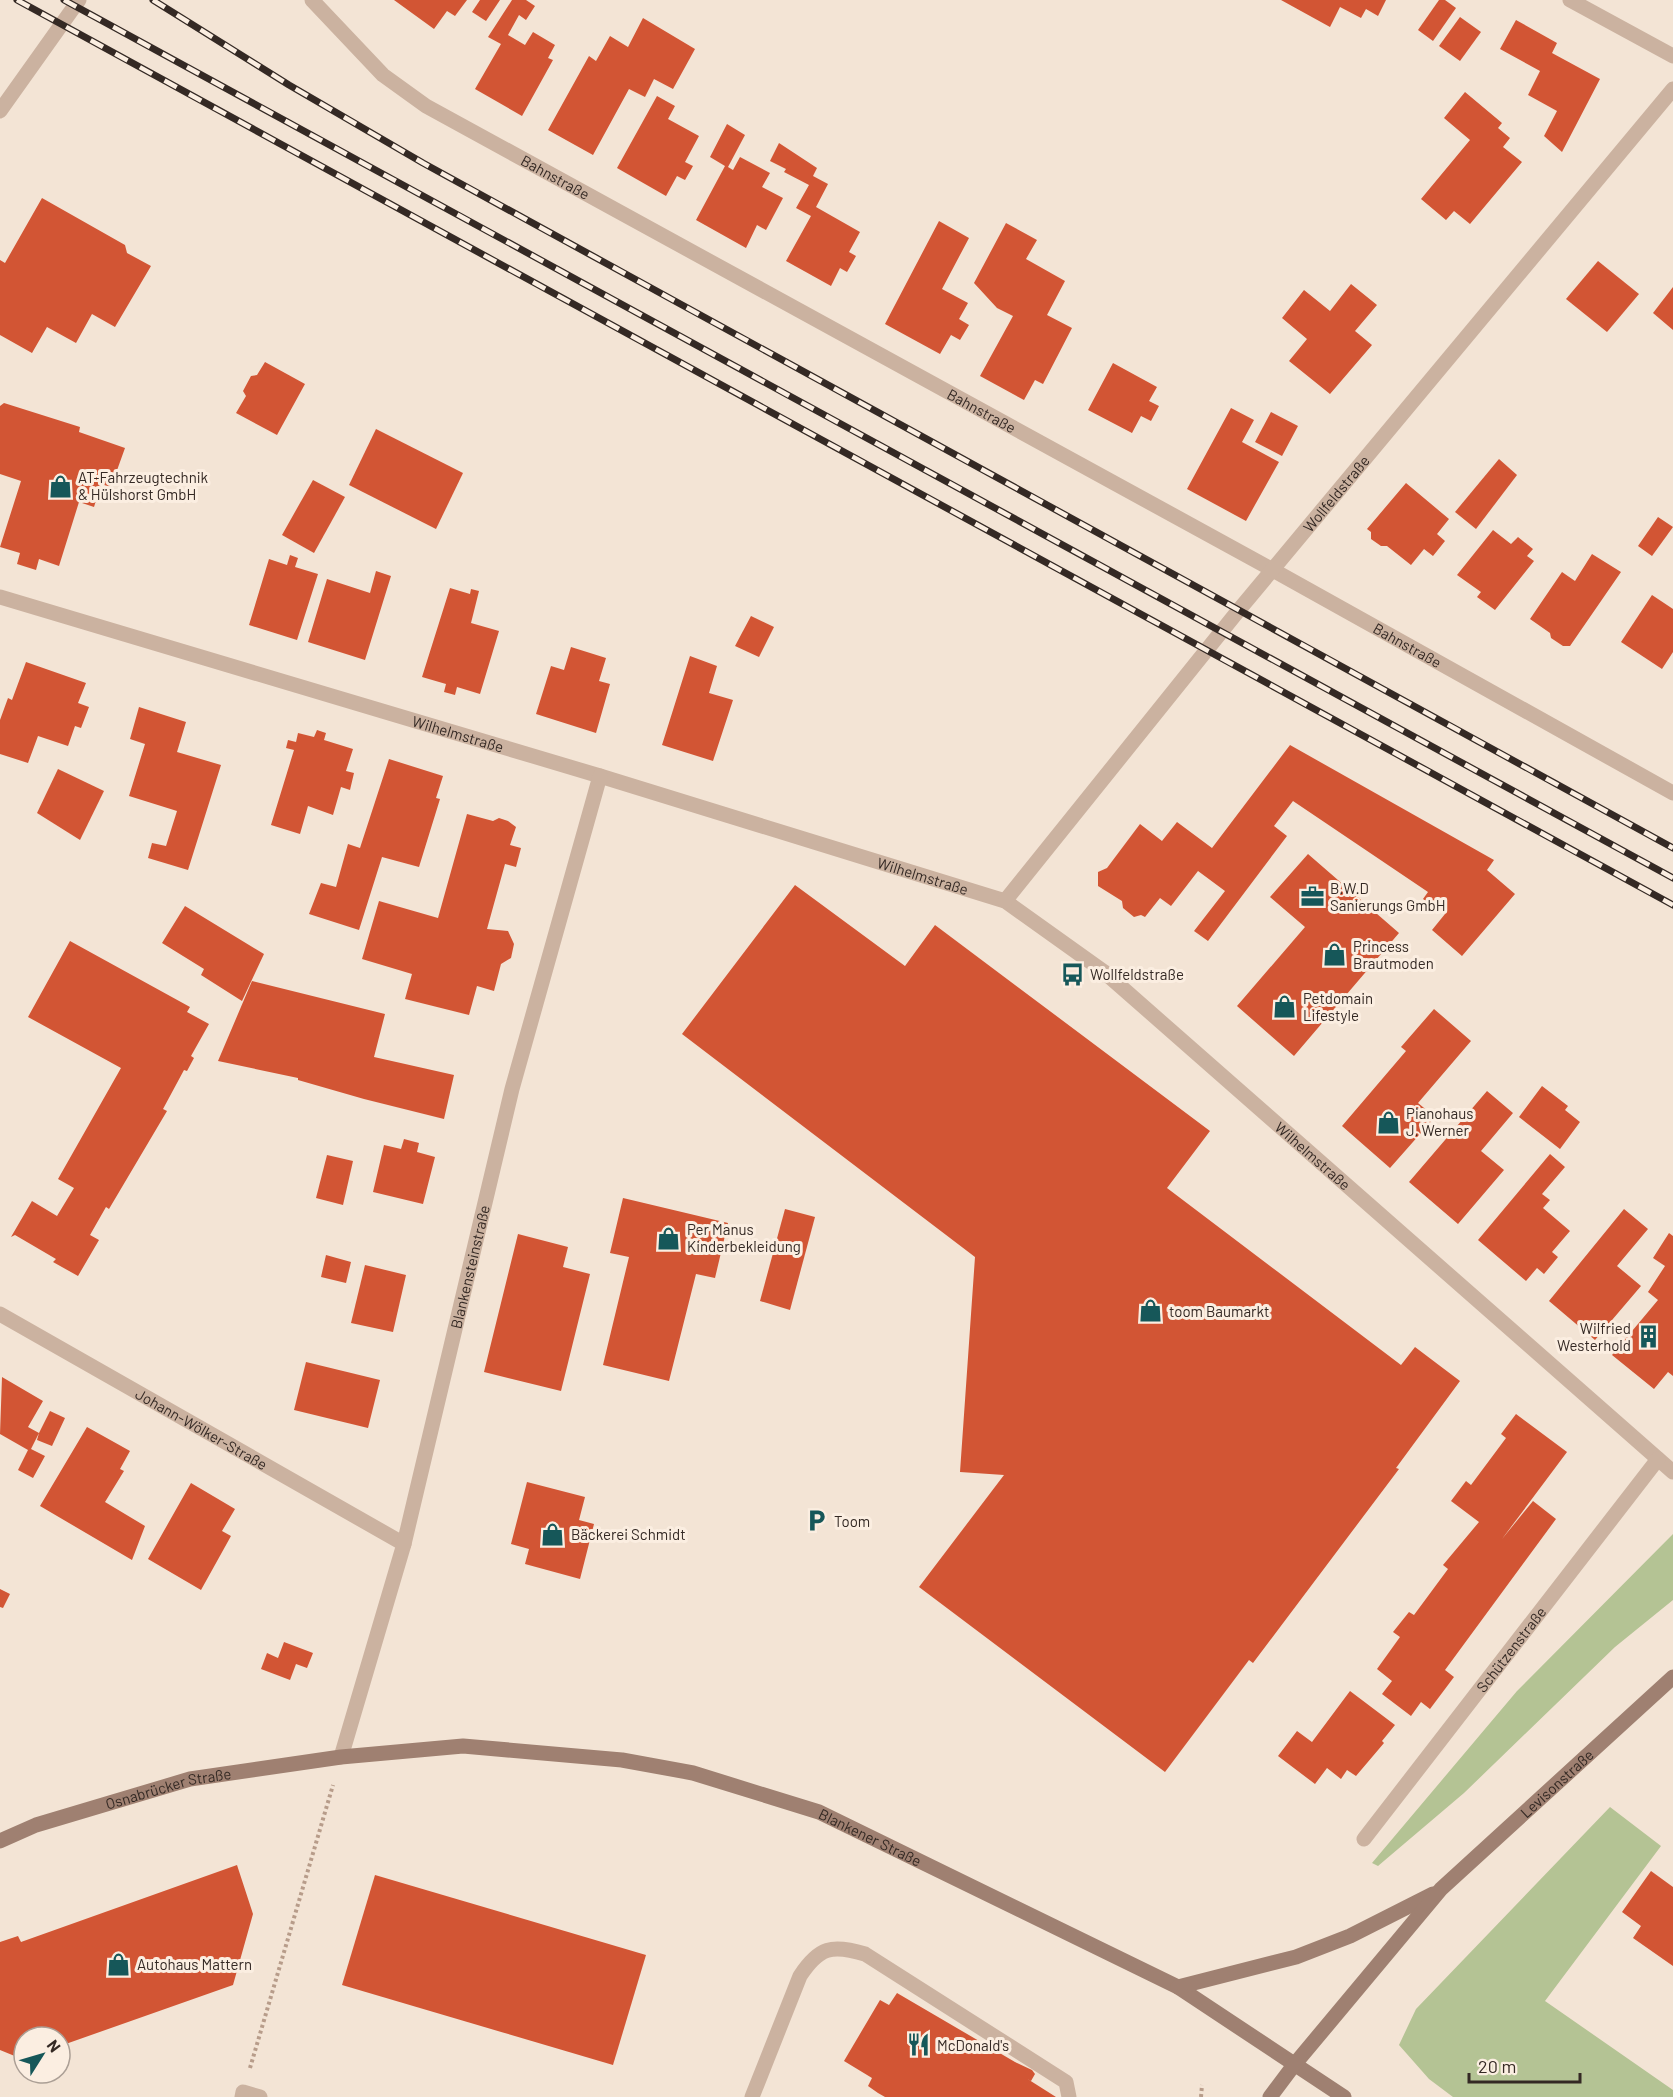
<svg xmlns="http://www.w3.org/2000/svg" width="1673" height="2097" font-family="Barlow,sans-serif">
<rect width="100%" height="100%" fill="#f3e4d5"/>
<g fill="#b4c394">
<polygon points="1673,1534 1673,1600 1615,1647 1464,1793 1378,1866 1372,1863 1517,1691"/>
<polygon points="1610,1807 1661,1846 1545,2001 1673,2090 1673,2097 1453,2097 1429,2079 1399,2045 1416,2009"/>
</g>
<g fill="#d25534">
<polygon points="394,0 467,0 455,16 447,11 434,29"/>
<polygon points="480,0 500,0 486,21 472,12"/>
<polygon points="512,0 526,0 535,6 526,20 519,15 508,35 525,45 533,32 555,45 548,58 553,60 522,116 475,89 501,44 488,37"/>
<polygon points="1281,0 1386,0 1378,16 1366,9 1361,18 1340,7 1330,27"/>
<polygon points="1439,0 1445,0 1456,8 1433,41 1418,30"/>
<polygon points="1460,17 1481,32 1460,61 1439,46"/>
<polygon points="643,18 695,49 673,89 654,79 645,97 629,89 593,155 548,130 589,56 596,61 610,36 628,47"/>
<polygon points="1516,20 1557,43 1552,53 1600,79 1562,152 1544,136 1557,111 1528,95 1540,71 1500,49"/>
<polygon points="1465,92 1502,123 1498,128 1510,138 1503,147 1522,162 1470,224 1454,211 1446,220 1421,199 1470,140 1444,118"/>
<polygon points="657,96 675,106 668,119 699,136 685,162 693,166 685,180 677,176 666,196 617,168"/>
<polygon points="727,124 745,135 728,167 733,170 740,157 770,173 762,187 783,198 766,230 757,225 746,248 696,220 725,166 710,157"/>
<polygon points="779,143 817,168 813,176 828,184 816,207 860,232 849,252 856,256 847,272 840,268 831,286 786,261 811,216 796,208 809,185 784,172 786,169 770,161"/>
<polygon points="42,198 125,245 127,253 151,266 115,327 92,314 76,343 47,327 32,353 0,335 0,260 5,263"/>
<polygon points="939,221 969,238 942,289 968,303 959,319 969,325 960,340 951,335 940,354 885,324"/>
<polygon points="1006,223 1037,240 1026,259 1065,281 1047,315 1072,328 1043,384 1035,380 1024,400 980,376 1013,316 997,308 974,283"/>
<polygon points="1598,261 1639,294 1607,332 1566,299"/>
<polygon points="1351,284 1377,305 1355,331 1372,345 1330,394 1289,361 1307,339 1282,318 1304,290 1330,311"/>
<polygon points="1673,287 1673,330 1653,313"/>
<polygon points="265,362 305,384 277,435 236,413 246,396 243,391 251,376 257,375"/>
<polygon points="1113,363 1157,387 1149,401 1159,406 1151,421 1141,416 1132,433 1088,410"/>
<polygon points="4,403 80,427 79,432 125,448 111,487 101,484 94,507 79,502 59,566 39,559 36,570 17,564 20,553 0,547 21,481 0,474 0,406"/>
<polygon points="1231,408 1254,420 1242,442 1279,462 1246,521 1187,489"/>
<polygon points="1271,412 1298,426 1282,456 1255,442"/>
<polygon points="376,429 463,473 436,529 349,485"/>
<polygon points="1499,459 1517,475 1476,529 1455,512"/>
<polygon points="313,480 345,497 314,553 282,535"/>
<polygon points="1406,483 1449,519 1437,534 1445,541 1433,556 1424,549 1411,565 1387,546 1381,546 1371,539 1371,532 1367,529"/>
<polygon points="1658,517 1673,527 1652,556 1638,546"/>
<polygon points="1493,530 1511,544 1518,537 1533,549 1527,556 1534,561 1495,610 1477,597 1481,592 1457,575"/>
<polygon points="1592,554 1621,572 1570,646 1563,646 1551,638 1550,633 1530,619 1562,572 1575,581"/>
<polygon points="290,555 298,558 295,567 318,574 297,640 249,625 269,559 287,565"/>
<polygon points="376,571 391,576 365,660 308,642 327,579 370,593"/>
<polygon points="450,588 470,594 471,589 479,591 471,623 499,631 480,694 457,687 455,695 444,692 446,684 422,677"/>
<polygon points="1652,595 1673,609 1673,652 1662,669 1621,642"/>
<polygon points="751,616 774,627 759,657 735,646"/>
<polygon points="571,647 606,658 599,681 610,684 596,733 536,714 551,666 564,670"/>
<polygon points="690,656 717,666 709,693 733,700 713,761 662,745"/>
<polygon points="26,662 86,683 78,703 89,707 81,728 75,726 68,746 38,736 28,763 0,754 0,720 8,698 12,700"/>
<polygon points="139,707 186,722 177,752 221,765 188,870 148,858 152,843 166,846 177,811 129,796 145,744 130,739"/>
<polygon points="317,730 326,733 324,740 353,749 346,771 354,773 350,790 341,787 333,815 308,806 300,834 271,825 294,750 286,748 288,740 296,742 298,733 314,737"/>
<polygon points="1290,745 1494,860 1487,870 1515,894 1462,956 1432,930 1445,914 1423,899 1428,892 1293,801 1274,826 1287,836 1208,941 1194,931 1225,891 1198,871 1171,906 1160,898 1145,917 1141,915 1134,917 1123,908 1122,901 1098,886 1098,872 1107,868 1140,824 1162,841 1177,822 1212,848"/>
<polygon points="389,759 443,776 436,798 440,799 419,867 382,857 359,930 309,914 321,883 336,887 348,844 360,848"/>
<polygon points="58,769 104,791 80,840 37,813"/>
<polygon points="467,814 493,821 499,818 508,821 516,827 510,845 521,848 516,867 505,864 487,929 508,931 514,944 511,958 501,964 494,991 477,986 469,1015 405,999 412,974 362,959 379,901 438,918"/>
<polygon points="1308,854 1399,933 1294,1056 1237,1006 1305,927 1270,897"/>
<polygon points="795,885 905,966 935,925 1210,1131 1167,1188 1401,1365 1415,1347 1460,1381 1396,1468 1399,1469 1253,1663 1249,1660 1165,1772 919,1587 1004,1475 960,1472 975,1257 682,1034"/>
<polygon points="185,906 264,954 242,1001 201,975 204,969 162,943"/>
<polygon points="70,941 190,1007 187,1012 209,1024 191,1056 194,1058 187,1071 184,1070 163,1109 167,1111 109,1209 106,1207 90,1235 99,1240 78,1276 53,1262 56,1259 15,1235 11,1237 32,1201 57,1216 74,1188 58,1179 121,1068 28,1017"/>
<polygon points="252,981 385,1014 374,1057 454,1075 444,1119 364,1099 298,1080 298,1078 218,1061"/>
<polygon points="1434,1009 1471,1041 1418,1103 1435,1117 1390,1168 1342,1126 1406,1051 1401,1047"/>
<polygon points="1542,1086 1568,1106 1565,1110 1580,1122 1560,1149 1519,1117"/>
<polygon points="1487,1091 1513,1113 1481,1151 1504,1170 1458,1224 1409,1182"/>
<polygon points="404,1139 419,1143 417,1152 435,1157 423,1204 373,1192 384,1145 401,1149"/>
<polygon points="1550,1154 1565,1167 1542,1194 1550,1200 1543,1208 1570,1231 1552,1252 1558,1257 1544,1274 1537,1268 1526,1281 1478,1240"/>
<polygon points="327,1155 353,1161 343,1205 316,1198"/>
<polygon points="623,1198 728,1223 715,1278 696,1274 669,1381 603,1365 629,1257 610,1253"/>
<polygon points="785,1209 815,1217 790,1310 760,1301"/>
<polygon points="1624,1209 1648,1229 1617,1266 1641,1286 1595,1340 1549,1301"/>
<polygon points="1669,1233 1673,1236 1673,1376 1668,1372 1654,1389 1612,1355 1658,1300 1648,1292 1665,1266 1653,1258"/>
<polygon points="518,1234 568,1247 563,1267 590,1274 561,1391 484,1372"/>
<polygon points="326,1255 351,1262 346,1283 321,1277"/>
<polygon points="365,1265 406,1275 393,1332 351,1323"/>
<polygon points="306,1362 380,1380 368,1428 294,1410"/>
<polygon points="2,1377 43,1401 28,1427 39,1433 50,1411 65,1418 52,1446 37,1440 39,1433 31,1449 45,1456 33,1478 18,1470 28,1450 0,1434"/>
<polygon points="1516,1414 1567,1452 1502,1539 1533,1501 1556,1519 1445,1670 1454,1677 1430,1709 1421,1702 1411,1716 1382,1694 1392,1681 1377,1669 1400,1637 1393,1632 1409,1612 1414,1615 1448,1569 1443,1565 1479,1522 1451,1501 1466,1481 1471,1485 1506,1438 1501,1434"/>
<polygon points="87,1427 130,1451 120,1469 124,1471 105,1502 145,1526 132,1560 40,1506"/>
<polygon points="527,1482 585,1497 579,1520 594,1524 580,1579 525,1564 529,1549 511,1544"/>
<polygon points="191,1483 235,1509 222,1531 231,1536 201,1590 148,1559"/>
<polygon points="0,1589 10,1594 3,1608 0,1607"/>
<polygon points="284,1642 313,1653 307,1668 296,1664 290,1680 261,1669 267,1653 278,1658"/>
<polygon points="1350,1691 1395,1725 1382,1741 1384,1743 1356,1776 1347,1770 1341,1779 1327,1768 1315,1784 1278,1756 1297,1731 1312,1742"/>
<polygon points="237,1865 253,1914 233,1985 60,2046 60,2037 24,2037 22,2059 0,2050 0,1942 18,1936 21,1942"/>
<polygon points="1651,1871 1673,1887 1673,1966 1633,1938 1641,1926 1622,1912"/>
<polygon points="375,1875 646,1955 613,2065 342,1985"/>
<polygon points="897,1993 1015,2062 1032,2070 1035,2074 1031,2081 1026,2078 1056,2097 885,2097 878,2093 868,2086 872,2078 844,2061 880,2000 889,2005"/>
</g>
<g fill="none" stroke-linecap="round" stroke-linejoin="round">
<g stroke="#b79c8a" stroke-width="4" stroke-dasharray="3 3" stroke-linecap="butt">
<polyline points="250,2068 333,1785"/>
<polyline points="1201,2097 1202,2085"/>
</g>
<path stroke="#cbb2a0" stroke-width="15" d="M752,2097L800,1976C819,1947 832,1944 865,1954L1066,2082L1069,2097"/>
<g stroke="#cbb2a0" stroke-width="15">
<path id="s1" d="M312,0L383,75L426,106L1273,570L1673,793"/>
<polyline points="1570,0 1673,56"/>
<polyline points="0,111 79,0"/>
<path id="s2" d="M0,597L600,776L1005,901L1103,971L1673,1472"/>
<path id="s3" d="M1005,901L1238,611L1673,89"/>
<path id="s4" d="M0,1314L404,1544"/>
<path id="s5" d="M341,1757L404,1544L512,1089L600,776"/>
<path id="s6" d="M1364,1839L1658,1459"/>
<polyline points="242,2097 243,2092 260,2097"/>
</g>
<g stroke="#9f8071" stroke-width="15">
<path id="s7" d="M0,1841L36,1825L190,1779L341,1757L463,1746L622,1760L693,1773L819,1812L1178,1987L1344,2097"/>
<polyline points="1178,1987 1296,1957 1350,1936 1433,1894"/>
<path id="s8" d="M1270,2097L1294,2065L1441,1889L1673,1677"/>
</g>
<defs>
<g id="rail">
<polyline points="17,0 1673,905"/>
<polyline points="64,0 1673,878"/>
<polyline points="153,0 289,85 423,163 1673,848"/>
</g>
</defs>
<use href="#rail" stroke="#342924" stroke-width="7"/>
<use href="#rail" stroke="#fbeee1" stroke-width="4.5" stroke-dasharray="14" stroke-linecap="butt"/>
</g>
<defs>
<symbol id="shop-bare" viewBox="-9 -9 18 18"><path d="M-5-2.5h2.3a2.7 3.5 0 0 1 5.4 0H5L5.5 6h-11ZM-1.5-2.5h3a1.5 2.3 0 0 0-3 0Z" fill="#165759" stroke="#fbeee1" stroke-width="2.5" paint-order="stroke"/></symbol>
<symbol id="office-bare" viewBox="-9 -9 18 18"><path d="M-6-3h4V-5.5h4V-3h4V5H-6ZM-1-4.5V-3h2v-1.5ZM-6 0V1H6V0Z" fill="#165759" stroke="#fbeee1" stroke-width="2.5" paint-order="stroke"/></symbol>
<symbol id="bus-bare" viewBox="-9 -9 18 18"><path d="M-5-6H5V4H4V6H2V4H-2V6H-4V4H-5ZM-3.5-4V0h7V-4ZM-3.5 1.2v1.5H-2V1.2ZM2 1.2v1.5H3.5V1.2Z" fill="#165759" stroke="#fbeee1" stroke-width="2.5" paint-order="stroke"/></symbol>
<symbol id="building-bare" viewBox="-9 -9 18 18"><path d="M-4-6H4V6H1V3H-1V6H-4ZM-2.5-4.3h1.7v1.8h-1.7ZM.8-4.3h1.7v1.8H.8ZM-2.5-1h1.7V.8h-1.7ZM.8-1h1.7V.8H.8Z" fill="#165759" stroke="#fbeee1" stroke-width="2.5" paint-order="stroke"/></symbol>
<symbol id="parking-bare" viewBox="-9 -9 18 18"><path d="M-3.5-5.5H1a3.5 3.5 0 0 1 0 7H-1V5.5H-3.5ZM-1-3.4V-.6H.8a1.4 1.4 0 0 0 0-2.8Z" fill="#165759" stroke="#fbeee1" stroke-width="2.5" paint-order="stroke"/></symbol>
<symbol id="restaurant-bare" viewBox="-9 -9 18 18"><path d="M-5-6h1v4h1v-4h1v4h1v-4h1v5L-1.5 .5V6h-2V.5L-5-1ZM5-6V6H3V1.5H1.5Q1.5-4 5-6Z" fill="#165759" stroke="#fbeee1" stroke-width="2.5" paint-order="stroke"/></symbol>
</defs>
<g fill-rule="evenodd">
<use href="#shop-bare" x="44" y="470" width="33" height="33"/>
<use href="#office-bare" x="1296" y="880" width="33" height="33"/>
<use href="#shop-bare" x="1318" y="938" width="33" height="33"/>
<use href="#bus-bare" x="1056" y="958" width="33" height="33"/>
<use href="#shop-bare" x="1268" y="990" width="33" height="33"/>
<use href="#shop-bare" x="1372" y="1106" width="33" height="33"/>
<use href="#shop-bare" x="652" y="1222" width="33" height="33"/>
<use href="#shop-bare" x="1134" y="1294" width="33" height="33"/>
<use href="#building-bare" x="1632" y="1320" width="33" height="33"/>
<use href="#parking-bare" x="800" y="1504" width="33" height="33"/>
<use href="#shop-bare" x="536" y="1518" width="33" height="33"/>
<use href="#shop-bare" x="102" y="1948" width="33" height="33"/>
<use href="#restaurant-bare" x="902" y="2028" width="33" height="33"/>
</g>
<g text-anchor="middle" dominant-baseline="central" stroke-width="6" stroke-linejoin="round" paint-order="stroke">
<g font-size="15" fill="#342924" stroke="#fbeee1">
<text stroke="none"><textPath href="#s1" startOffset="304">Bahnstraße</textPath></text>
<text stroke="none"><textPath href="#s1" startOffset="790">Bahnstraße</textPath></text>
<text stroke="none"><textPath href="#s3" startOffset="525">Wollfeldstraße</textPath></text>
<text stroke="none"><textPath href="#s1" startOffset="1276">Bahnstraße</textPath></text>
<text stroke="none"><textPath href="#s2" startOffset="478">Wilhelmstraße</textPath></text>
<text stroke="none"><textPath href="#s2" startOffset="964">Wilhelmstraße</textPath></text>
<text stroke="none"><textPath href="#s2" startOffset="1450">Wilhelmstraße</textPath></text>
<text stroke="none"><textPath href="#s5" startOffset="507">Blankensteinstraße</textPath></text>
<text stroke="none"><textPath href="#s4" startOffset="232">Johann-Wölker-Straße</textPath></text>
<text stroke="none"><textPath href="#s6" startOffset="240">Schützenstraße</textPath></text>
<text stroke="none"><textPath href="#s8" startOffset="426">Levisonstraße</textPath></text>
<text stroke="none"><textPath href="#s7" startOffset="177">Osnabrücker Straße</textPath></text>
<text stroke="none"><textPath href="#s7" startOffset="896">Blankener Straße</textPath></text>
</g>
<g font-size="15" fill="#342924" stroke="#fbeee1" text-anchor="start">
<text x="78" y="477">AT-Fahrzeugtechnik<tspan x="78" dy="17">&amp; Hülshorst GmbH</tspan></text>
<text x="1330" y="888">B.W.D<tspan x="1330" dy="17">Sanierungs GmbH</tspan></text>
<text x="1353" y="946">Princess<tspan x="1353" dy="17">Brautmoden</tspan></text>
<text x="1090" y="974">Wollfeldstraße</text>
<text x="1303" y="998">Petdomain<tspan x="1303" dy="17">Lifestyle</tspan></text>
<text x="1406" y="1113">Pianohaus<tspan x="1406" dy="17">J. Werner</tspan></text>
<text x="687" y="1229">Per Manus<tspan x="687" dy="17">Kinderbekleidung</tspan></text>
<text x="1169" y="1311">toom Baumarkt</text>
<text x="1631" y="1328" text-anchor="end">Wilfried<tspan x="1631" dy="17">Westerhold</tspan></text>
<text x="834" y="1521">Toom</text>
<text x="571" y="1534">Bäckerei Schmidt</text>
<text x="137" y="1964">Autohaus Mattern</text>
<text x="937" y="2045">McDonald's</text>
</g>
</g>
<g transform="translate(42 2055) rotate(53)"><circle r="28" fill="#fbeee1" stroke="#ab9f95" stroke-width="1.5"/>
<path d="M0-4.5L10 22L0 15L-10 22Z" fill="#165759"/>
<text y="-9" font-size="16" font-weight="bold" text-anchor="middle" fill="#342924">N</text>
</g>
<path d="M1469 2073v9h111v-9" fill="none" stroke="#342924" stroke-width="3"/>
<text x="1478" y="2073" font-size="18" fill="#342924" stroke="#fbeee1" stroke-width="4.5" paint-order="stroke">20 m</text>
</svg>
